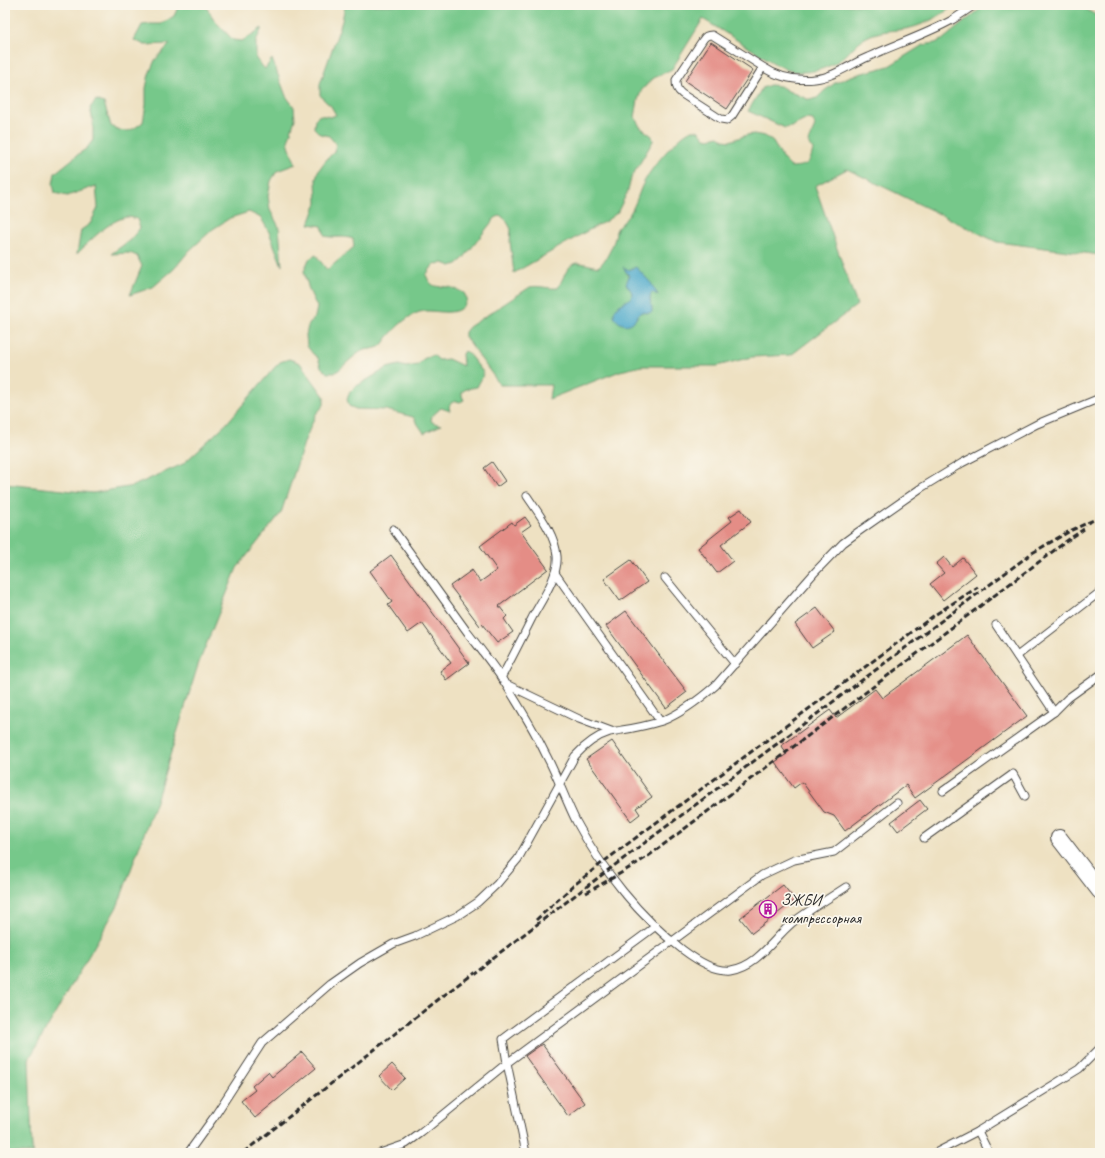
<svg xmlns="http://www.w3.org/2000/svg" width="1105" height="1158" font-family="Caveat,sans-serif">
<rect width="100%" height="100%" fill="#fbf7ec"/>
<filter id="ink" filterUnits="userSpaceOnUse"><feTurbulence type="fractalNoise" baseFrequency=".025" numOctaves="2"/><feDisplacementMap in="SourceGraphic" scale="8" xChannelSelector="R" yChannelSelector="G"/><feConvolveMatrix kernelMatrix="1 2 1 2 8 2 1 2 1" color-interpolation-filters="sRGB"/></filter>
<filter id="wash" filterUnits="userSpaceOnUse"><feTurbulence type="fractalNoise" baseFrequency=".012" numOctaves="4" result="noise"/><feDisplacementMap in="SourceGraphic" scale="16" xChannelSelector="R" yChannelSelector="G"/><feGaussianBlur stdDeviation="0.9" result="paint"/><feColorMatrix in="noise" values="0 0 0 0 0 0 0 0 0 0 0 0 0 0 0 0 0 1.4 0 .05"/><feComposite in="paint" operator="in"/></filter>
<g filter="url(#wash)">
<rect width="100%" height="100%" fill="#eee1c2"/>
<g fill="#76c88a" stroke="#507a5a" fill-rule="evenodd">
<path d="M179,5H205L215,21L233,40L242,41L262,28L256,41V59L265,69L272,59L286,96L294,107L295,119L288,141L292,155L296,164L277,171L271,181L268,196L270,210L279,227L282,266L269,232L261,218L249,212L230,218L213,229L189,251L174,269L153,287L130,295L142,266L137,256L130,253L111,254L130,240L140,228L137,219C134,218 130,217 127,217C109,220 90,241 77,254L81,230L90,224L98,208L96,186L67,196L55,193L53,184L55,173L80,153L87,148L93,140V121L90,108L96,100L104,103L111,126C126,134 130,132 143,122L146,105V88L149,74L155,60L170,44L145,45L134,40L142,25L150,24H161L174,16Z"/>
<path d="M345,5H956C942,14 927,24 910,28C897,31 884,30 871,35C858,41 857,44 847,54C833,68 808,76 788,70C784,69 781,66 777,65L703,19L672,69L652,79L641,91L638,100L635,117L640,127L652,136L653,141L631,178L628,191L617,213L606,221L589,230L514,273L510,242L511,229L506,220L500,215L494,219L463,259L457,264L451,266L443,263L434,264L426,275C432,289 436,286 449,287C454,288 460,291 464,293L467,299C460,319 440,310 424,311C410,313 396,327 387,338C385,341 382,345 379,347C374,349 369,349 364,350C356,353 342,368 335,373H327L321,367L318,358L313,354L307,346L306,335L308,326L315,317L317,307L309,290L304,271L309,259L316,255L327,270L354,247L353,239C342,235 336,239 325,236L322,226L309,224L317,203L316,179L318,171L326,160L334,152L336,144L329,136L320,134L314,128L315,119L320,115L330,117L336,115L331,106L325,101L320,95V84L342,21Z"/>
<path d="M985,5H1080L1100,18V255L997,242L847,169L815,186L857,305L791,355L752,357L717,366H642L620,371L549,399L551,385H500L465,337V332L469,327L530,287C540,285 547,289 558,288C563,280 567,263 578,263C585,263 592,266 598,267C606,261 612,248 615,238C616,236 615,232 617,229C618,226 623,223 625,220C627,217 630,214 632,210C638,199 640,187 647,177C653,166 682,131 693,130C699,129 702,134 705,138L710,139L714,137L719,136L724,140L730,141L747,135L754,134L765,136L773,142L783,159L791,167C806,166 810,165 813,149L808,142L815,126L813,120L807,119L791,127L785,128L748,111L762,88L770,85L780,86L788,91L810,100L817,98L824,91L835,83L851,76L889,66L923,45L935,43L942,40ZM624,268L629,270L633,269L657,294L652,292C648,298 650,302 652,308L649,313L641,312L637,315L636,319L619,306C622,304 627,302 630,299C636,292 628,274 624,268Z"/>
<polygon points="464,351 467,352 483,372 483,376 477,387 466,389 462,392 462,396 464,400 460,402 456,401 451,403 449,407 450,411 441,408 432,416 431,421 434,423 441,425 424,433 413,417 386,410 356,409 349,406 347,399 350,392 355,387 387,368 399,365 406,367 418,365 423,359 433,355 439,360 448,359 463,366 462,354"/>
<polygon points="289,359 300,363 324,396 324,405 316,414 305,440 281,513 237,568 198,665 156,801 118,905 29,1059 32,1151 34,1153 5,1153 5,484 93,493 133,486 183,464 227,423 275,367 280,362"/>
</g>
<path fill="#4ca9cb" stroke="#3c6a7b" d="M623,267L629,270L636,267L651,283L658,295L652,292C647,300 653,304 652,312L649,313L641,312C637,315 637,319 633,322C626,328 618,323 614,317C614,315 614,312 615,310C621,299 642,301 626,284L629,276Z"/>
<g id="blocks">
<g fill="#e48d86">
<polygon points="711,42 753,70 727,109 685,81"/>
<polygon points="492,462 505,481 497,487 484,468"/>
<polygon points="741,509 751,522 721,545 733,561 717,573 698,548 732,521 729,517"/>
<polygon points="525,517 531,525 521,532 548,569 499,606 507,616 504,619 513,632 497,643 482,624 480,626 450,586 472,570 480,582 497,570 480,546 512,522 514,525"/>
<polygon points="391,555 469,663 446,680 440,671 451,663 422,623 408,633 388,605 392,602 370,571"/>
<polygon points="944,557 952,567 963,558 976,574 943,600 930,584 944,573 936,564"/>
<polygon points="631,560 647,582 620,601 604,579"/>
<polygon points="817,608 835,632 812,648 795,624"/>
<polygon points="626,611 687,692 666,708 606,626"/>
<polygon points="967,635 1027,716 915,798 906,785 845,831 834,816 824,812 802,782 794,788 775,762 787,754 781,746 830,710 836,718 875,689 882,698"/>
<polygon points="612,741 652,797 636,808 640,814 631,821 586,759"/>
<polygon points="920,800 927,809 898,831 891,822"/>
<polygon points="783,885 795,900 752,933 740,918"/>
<polygon points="542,1044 585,1103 568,1116 525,1056"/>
<polygon points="302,1052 316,1068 255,1118 241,1101 255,1090 252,1086 268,1072 272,1077"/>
<polygon points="392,1064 405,1078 392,1090 379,1076"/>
</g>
</g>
</g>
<g filter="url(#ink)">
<use href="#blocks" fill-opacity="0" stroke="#484642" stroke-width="1"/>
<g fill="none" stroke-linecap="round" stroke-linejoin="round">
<defs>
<g id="service">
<path d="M763,67L732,116L727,120L721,119L716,116L682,94C677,90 676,87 676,80L702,41C705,36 707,35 712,35L763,67C779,78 796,81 815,79C834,77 851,64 868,57C896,44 925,35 952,20C960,15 967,10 975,5"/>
<path d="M393,529C418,564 443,598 468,633C481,650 495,667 506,685C520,707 534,730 545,753C557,775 565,799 576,821C601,868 640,918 683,950C695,959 714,972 731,970C758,966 773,939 792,923C809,910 828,899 846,887"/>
<polyline points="555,573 660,721"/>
<polyline points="665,578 735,664"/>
<polyline points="996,625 1054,712"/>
<polyline points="1017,656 1100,592"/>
<path d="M501,678C512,658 522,638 532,618C541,601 559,576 557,556C555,534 539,514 527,496"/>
<polyline points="506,684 579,719 611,731"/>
<polyline points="943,791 1054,712 1068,698 1100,675"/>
<polyline points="924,838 1013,774 1025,796"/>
<polyline points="978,1131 989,1153"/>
<path d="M188,1153L214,1117L262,1043L330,984L360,963L393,944L415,936L457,916L478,902L497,884L518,859L575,756C584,746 597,736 610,732C614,731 618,731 622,730C635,728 649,725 662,721C682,713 700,699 716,685L815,572L843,543L858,532L921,488L962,463L1037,424L1100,398"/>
<polyline points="380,1153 406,1144 421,1133 507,1063 762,875 794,860 834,852 897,803"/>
<polyline points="526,1153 507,1063 503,1039 656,926"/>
<polyline points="935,1153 978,1131 1079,1069 1100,1048"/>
</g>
<polyline id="tertiary" points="1059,838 1100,891"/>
</defs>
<use href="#service" stroke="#484642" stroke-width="9"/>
<use href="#tertiary" stroke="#484642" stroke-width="18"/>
<use href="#service" stroke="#fff" stroke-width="7"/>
<use href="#tertiary" stroke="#fff" stroke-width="16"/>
<g stroke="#2b2b2b" stroke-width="3" stroke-dasharray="6 3" stroke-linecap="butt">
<polyline points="586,893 621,873 647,857 1068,540 1084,529"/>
<polyline points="536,920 573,886 602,863 936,614 978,587"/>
<polyline points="244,1152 439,999 607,871 1032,553 1070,531 1100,517"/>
</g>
</g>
</g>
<defs>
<symbol id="building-ring" viewBox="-11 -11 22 22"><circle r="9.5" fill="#fbf7ec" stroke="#b5179e" stroke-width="1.5"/><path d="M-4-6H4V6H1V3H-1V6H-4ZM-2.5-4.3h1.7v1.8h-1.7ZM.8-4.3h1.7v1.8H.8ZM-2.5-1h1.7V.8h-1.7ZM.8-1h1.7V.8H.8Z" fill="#b5179e"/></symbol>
</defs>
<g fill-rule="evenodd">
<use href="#building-ring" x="758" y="899" width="20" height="20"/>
</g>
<g text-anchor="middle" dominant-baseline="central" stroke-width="3.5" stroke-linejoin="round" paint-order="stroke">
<g font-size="16" fill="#2b2b2b" stroke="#fbf7ec" text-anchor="start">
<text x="781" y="900">ЗЖБИ<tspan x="781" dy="18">компрессорная</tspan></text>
</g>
</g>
<rect width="1105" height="1158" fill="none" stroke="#fbf7ec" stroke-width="20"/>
</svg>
